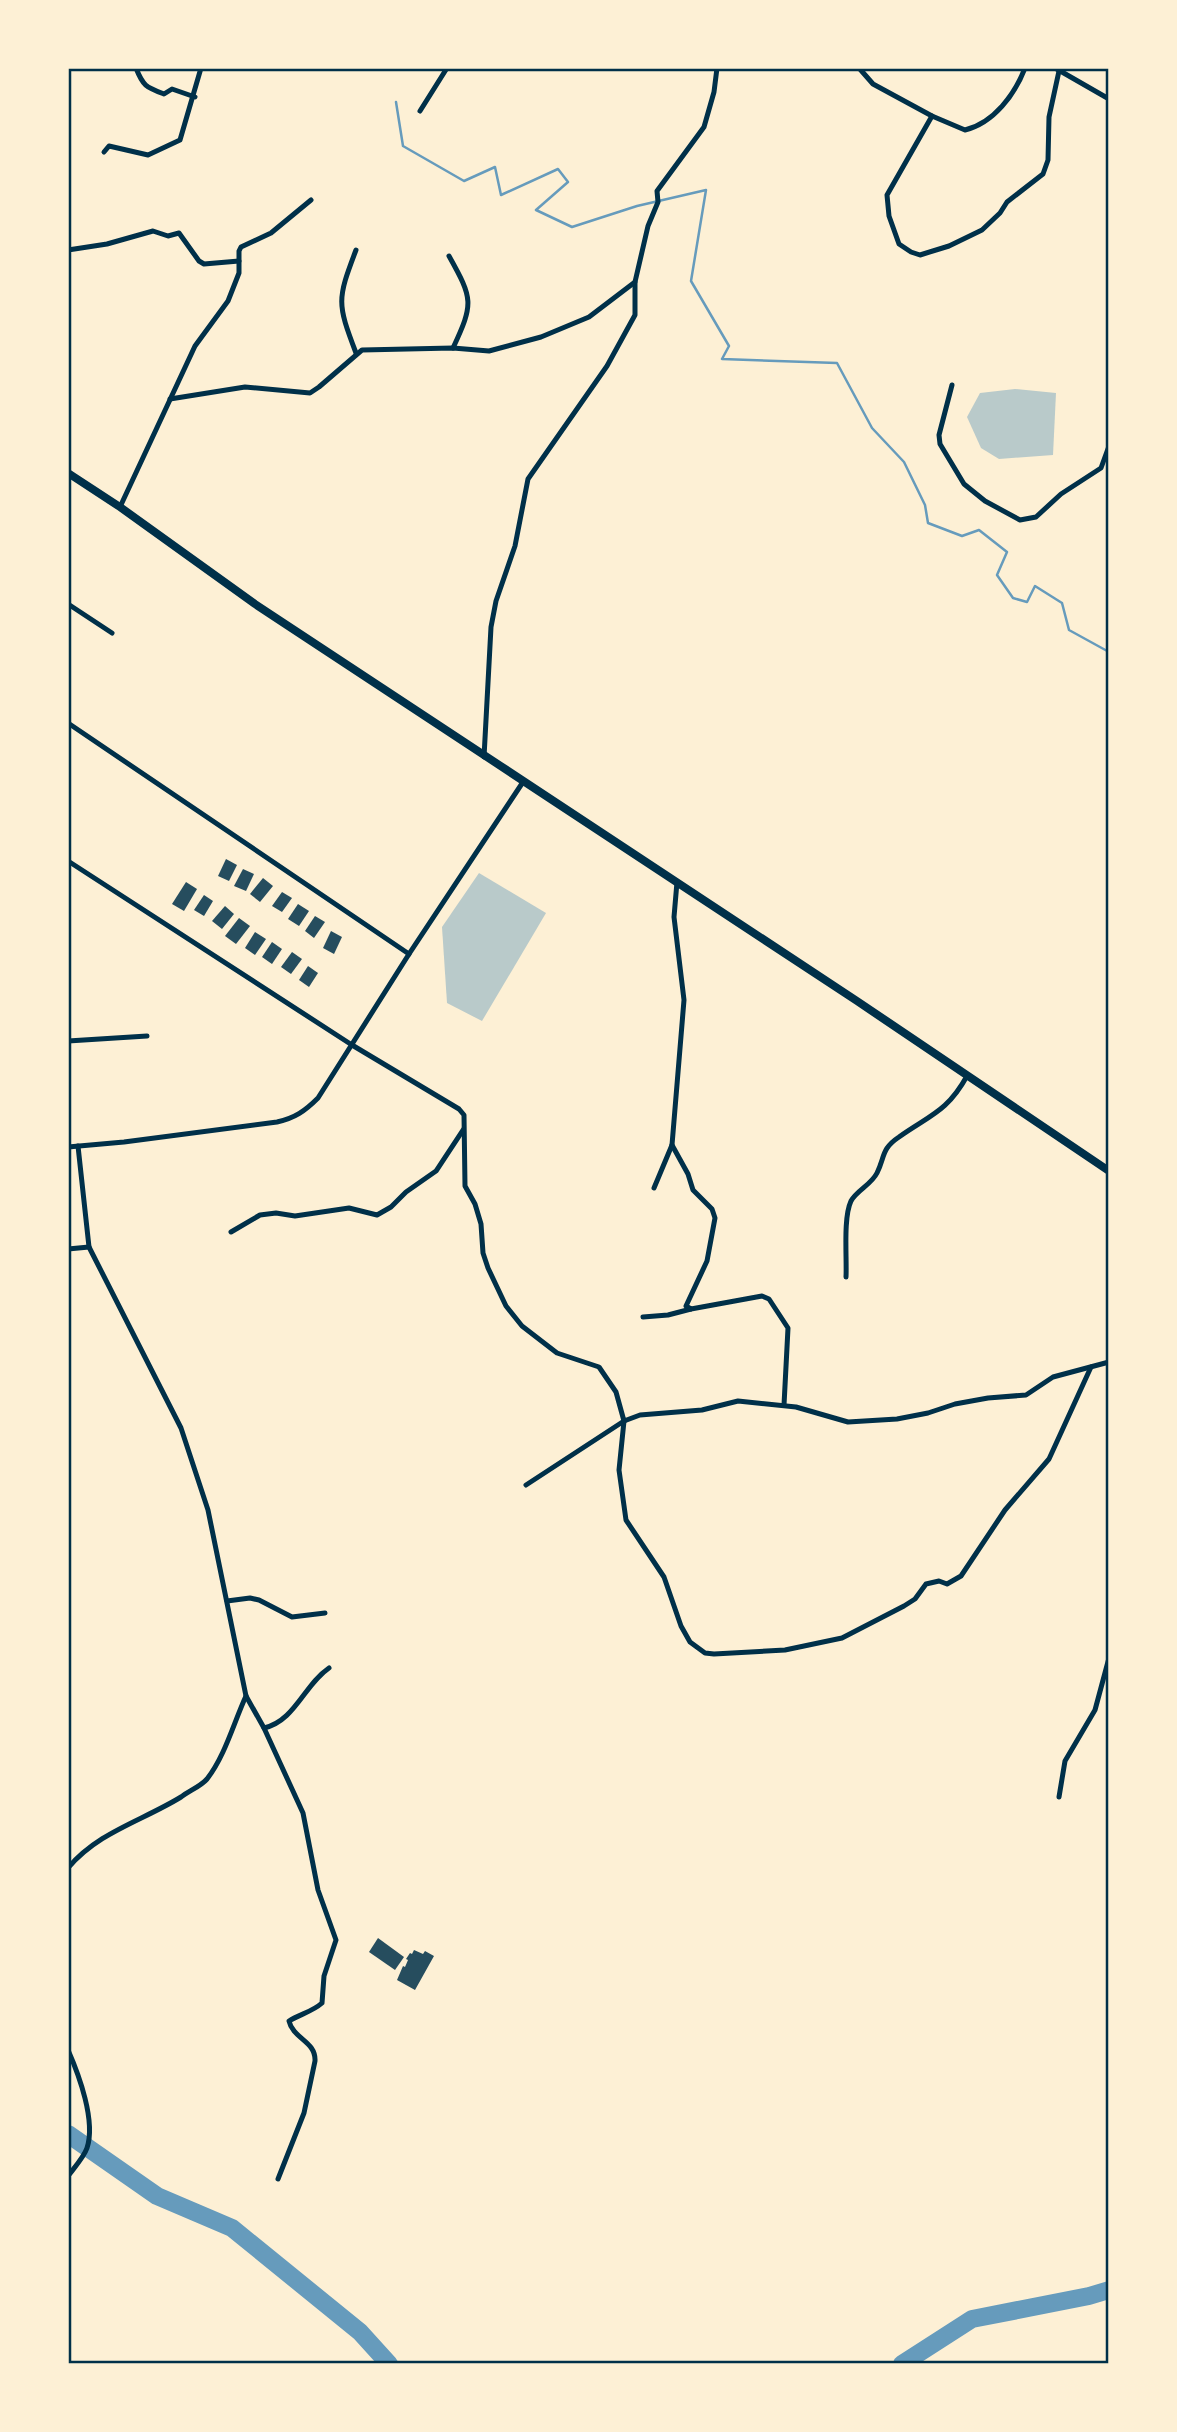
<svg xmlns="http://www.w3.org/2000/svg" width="1177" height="2432" font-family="Roboto,sans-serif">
<rect width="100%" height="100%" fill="#fdf0d5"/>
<g fill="#b9caca">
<polygon points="1015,389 1056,393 1053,455 999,459 981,448 967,417 980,393"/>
<polygon points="479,873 546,913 482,1021 447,1003 442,927"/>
</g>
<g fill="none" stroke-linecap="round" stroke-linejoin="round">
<polyline stroke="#669bbc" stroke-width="2.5" points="396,102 403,146 464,181 495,167 501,195 558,169 568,182 536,210 572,227 637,206 706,190 691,281 729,346 722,359 837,363 872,428 904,462 925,505 928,523 962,536 979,530 1007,552 997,575 1013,598 1027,602 1035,586 1062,603 1069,630 1109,652"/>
<g stroke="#669bbc" stroke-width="18">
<polyline points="68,2134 157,2196 232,2228 360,2332 389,2364"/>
<polyline points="902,2364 972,2319 1089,2296 1109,2290"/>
</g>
</g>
<g fill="#264d5e">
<polygon points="226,859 237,865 229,881 218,876"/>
<polygon points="243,869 254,874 246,891 234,886"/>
<polygon points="263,878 273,886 260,902 250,894"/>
<polygon points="186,882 197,889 184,911 172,904"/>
<polygon points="282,892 292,898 282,912 272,906"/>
<polygon points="204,895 213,901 204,916 194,910"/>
<polygon points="298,904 309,911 299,926 288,919"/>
<polygon points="225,906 234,914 222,929 212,921"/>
<polygon points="315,916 325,922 314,938 305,931"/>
<polygon points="239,918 250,926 236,944 225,936"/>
<polygon points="331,931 342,937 334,954 323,948"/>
<polygon points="255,932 266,939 255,955 245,948"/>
<polygon points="272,942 282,949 272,964 262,957"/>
<polygon points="292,952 302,959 291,974 281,967"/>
<polygon points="308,966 318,973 309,987 299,980"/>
<polygon points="378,1938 404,1957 395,1970 369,1952"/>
<polygon points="414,1950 423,1954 425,1951 434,1956 415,1990 397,1980 403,1966 405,1967 408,1960 406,1959 410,1953 412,1954"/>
</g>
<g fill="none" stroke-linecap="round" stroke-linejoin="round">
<g stroke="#003049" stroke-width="5">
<path d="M136,68C143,86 146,87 164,94L172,89L195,97"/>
<path d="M859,68L873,84L932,116L965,130C994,123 1015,94 1025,68"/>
<polyline points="1055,68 1109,99"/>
<polyline points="420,111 447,68"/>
<polyline points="932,116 887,195 889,216 899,244 911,252 920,255 949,246 982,230 1000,213 1007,202 1043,174 1048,160 1049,117 1059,71"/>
<polyline points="104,152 109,146 148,155 180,140 201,68"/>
<polyline points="68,250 107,244 153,231 168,236 179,233 199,261 204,264 239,261"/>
<path d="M449,256C473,299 474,303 453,348"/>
<path d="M356,353C337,303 337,300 356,250"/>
<polyline points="952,385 939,435 940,444 964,484 985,501 1020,520 1036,517 1061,494 1101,468 1109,446"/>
<polyline points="170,399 245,387 310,393 319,387 362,350 453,348 489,351 541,337 589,317 635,282 648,226 658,202 657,191 704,127 714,92 717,68"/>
<polyline points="120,507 195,346 228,301 239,273 239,251 241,247 271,233 311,200"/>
<polyline points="68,604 112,633"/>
<polyline points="68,723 409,954"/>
<polyline points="484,757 491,627 496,601 515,546 528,479 607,366 635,315 635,282"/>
<polyline points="68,861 352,1045 459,1109 464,1115 465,1186 475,1204 481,1224 483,1253 488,1268 506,1306 522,1326 557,1353 599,1367 616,1392 624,1421 640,1415 702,1410 738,1401 796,1407 848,1422 897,1419 928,1413 955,1404 988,1398 1026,1395 1053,1377 1109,1362"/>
<polyline points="68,1041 147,1036"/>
<polyline points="672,1145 688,1174 693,1190 712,1209 715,1218 707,1261 686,1306 691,1309 762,1296 769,1299 788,1328 784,1405"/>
<path d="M68,1147L124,1142L277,1122C295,1118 305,1111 318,1098L409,954L523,782"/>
<polyline points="654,1188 672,1145 684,1000 674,917 677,882"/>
<polyline points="231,1232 260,1215 276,1213 295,1216 349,1208 377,1215 391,1207 406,1192 436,1171 463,1130"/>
<path d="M89,1247L181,1428L208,1510L246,1696L264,1728L303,1813L318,1890L336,1940L324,1976L322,2003C312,2012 300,2014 289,2021C293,2039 316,2041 315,2061L304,2113L278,2179"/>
<polyline points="68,1249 89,1247 78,1146"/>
<path d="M846,1277C847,1258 843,1218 851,1201C857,1190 871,1185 877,1173C885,1157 881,1149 899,1137C930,1115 947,1112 967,1076"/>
<polyline points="643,1317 668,1315 691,1309"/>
<polyline points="624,1421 619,1470 626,1520 664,1577 681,1626 690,1642 705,1653 714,1654 785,1650 842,1638 904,1606 915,1599 926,1584 939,1581 947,1584 961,1576 1005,1510 1049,1459 1091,1367"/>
<polyline points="526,1485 624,1421"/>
<polyline points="227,1601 250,1598 259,1600 292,1617 325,1613"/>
<path d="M264,1728C295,1721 304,1685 329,1668"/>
<polyline points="1059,1797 1065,1761 1095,1710 1109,1658"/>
<path d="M68,1868C98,1832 142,1821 181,1797C189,1791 201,1786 207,1779C225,1756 234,1722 246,1696"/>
<path d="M68,2050C79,2075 96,2121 87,2148C84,2157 74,2168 68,2176"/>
</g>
<polyline stroke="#003049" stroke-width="8" points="68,473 120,507 255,604 857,1001 1109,1171"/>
</g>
<rect width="1177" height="2432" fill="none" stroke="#fdf0d5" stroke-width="140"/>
<rect x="70" y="70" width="1037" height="2292" fill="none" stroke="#003049" stroke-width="2.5"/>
</svg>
